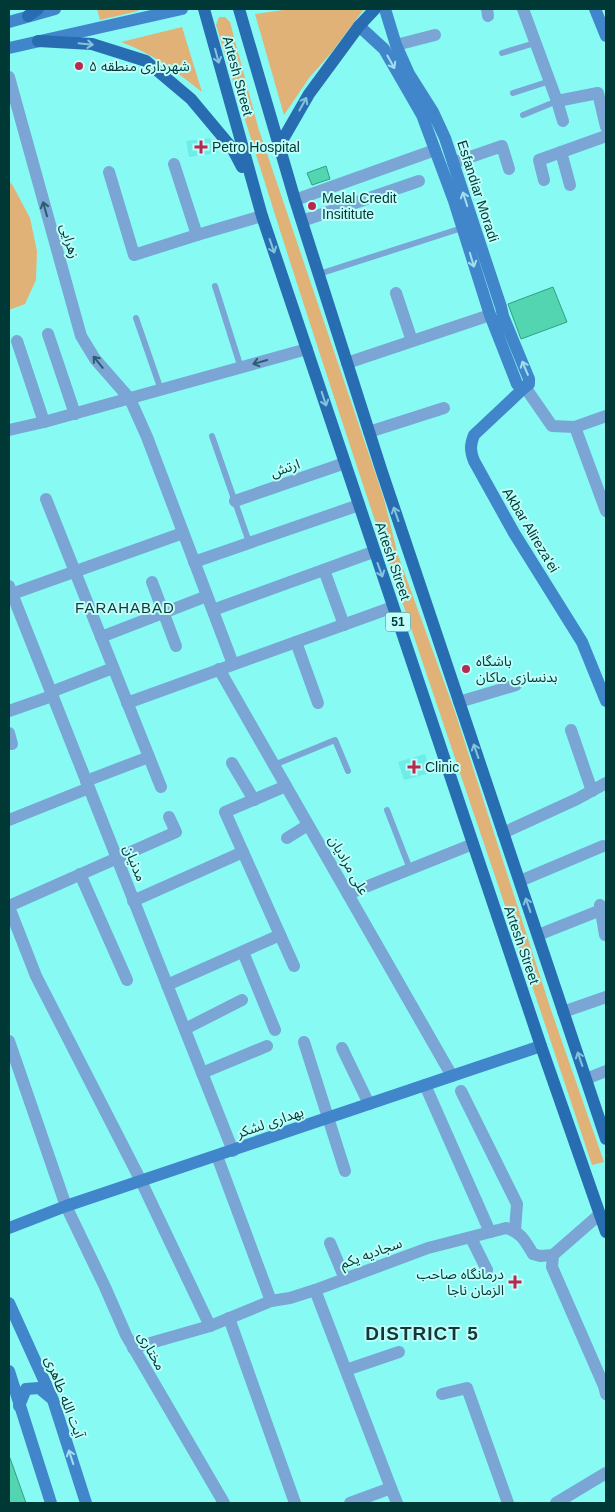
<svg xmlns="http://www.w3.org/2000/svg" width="615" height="1512" font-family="Arial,'Noto Sans Arabic',sans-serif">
<rect width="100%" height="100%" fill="#87faf4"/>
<g fill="#6dede7">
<polygon points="210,138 218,153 189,157 186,141"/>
<polygon points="425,754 430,773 404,780 398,762"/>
</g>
<g fill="#e1b278">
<polygon points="97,9 138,9 138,11 100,20"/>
<polygon points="290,9 364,9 331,53 309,78 284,115 255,14"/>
<path d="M219,17H225L230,22L258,127L384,499L398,555L455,712L551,1010L604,1162L592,1165C466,785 332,408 216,25Z"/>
<path d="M182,27L202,92C174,70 155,55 121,42Z"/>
<polygon points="9,181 13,186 30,218 37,251 36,280 25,304 9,310"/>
</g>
<g fill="#52d5b0" stroke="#359e81">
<polygon points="326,166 330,179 312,185 307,173"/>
<polygon points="553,287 567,322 521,339 508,304"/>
<polygon points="9,1458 10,1458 26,1503 9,1503"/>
</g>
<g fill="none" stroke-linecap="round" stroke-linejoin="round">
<g stroke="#7aa5d4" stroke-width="6">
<polyline points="502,53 535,43"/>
<polyline points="513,93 550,81"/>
<polyline points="523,115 557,101"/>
<polyline points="319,274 462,228"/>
<polyline points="215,286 241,368"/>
<polyline points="136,318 161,390"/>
<polyline points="212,436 249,542"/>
<polyline points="274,765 335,740 348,771"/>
<polyline points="387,810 410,869"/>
</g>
<g stroke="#7aa5d4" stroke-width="12">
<polyline points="487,9 488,16"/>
<polyline points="523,9 557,101 563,121"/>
<polyline points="396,45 435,35"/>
<polyline points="9,77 81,336 95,359 130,399 147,437 233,664"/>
<polyline points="557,101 598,93 606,127"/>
<polyline points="561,152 570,185"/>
<polyline points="453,163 502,146 509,169"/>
<polyline points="174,164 197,235"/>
<polyline points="109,172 134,255 197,235 262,216"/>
<polyline points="544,180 539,160 606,136"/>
<polyline points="295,200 435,150"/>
<polyline points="302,221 419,181"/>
<polyline points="396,293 412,341"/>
<polyline points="48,334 75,414"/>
<polyline points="17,341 44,422"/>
<polyline points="347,363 490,315"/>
<polyline points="525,387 552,426 575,427 606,416"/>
<polyline points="575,427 606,511"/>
<polyline points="9,430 44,422 307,349"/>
<polyline points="369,432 444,408"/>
<polyline points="46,499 161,787"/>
<polyline points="235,501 345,463"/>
<polyline points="194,562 359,505"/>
<polyline points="324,570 344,625"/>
<polyline points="152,582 176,646"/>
<polyline points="9,586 233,1151"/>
<polyline points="9,595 183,533"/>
<polyline points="213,610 373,552"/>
<polyline points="101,637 207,596"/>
<polyline points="296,642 318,703"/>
<polyline points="219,669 452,1076"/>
<polyline points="51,692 113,668"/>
<polyline points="459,702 516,685"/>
<polyline points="127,703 393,607"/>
<polyline points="9,711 52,696"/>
<polyline points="571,730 592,791"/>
<polyline points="9,733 12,744"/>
<polyline points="232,763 254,800"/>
<polyline points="86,781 149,757"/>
<polyline points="286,786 225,812 294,966"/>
<polyline points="9,820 89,788"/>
<polyline points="503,833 577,799 606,783"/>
<polyline points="287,838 308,825"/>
<polyline points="80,874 127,980"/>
<polyline points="520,881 603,846"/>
<polyline points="348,894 473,844"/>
<polyline points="133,901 243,852"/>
<polyline points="600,905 605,935"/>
<polyline points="9,906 176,832 169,817"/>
<polyline points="9,907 36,976 141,1181 210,1326"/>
<polyline points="538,935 601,910"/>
<polyline points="243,952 275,1030"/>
<polyline points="167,985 280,935"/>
<polyline points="563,1012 606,997"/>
<polyline points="185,1029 242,1000"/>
<polyline points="9,1041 66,1206 105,1287 126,1335 224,1503"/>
<polyline points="304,1042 345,1171"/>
<polyline points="342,1048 369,1104"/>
<polyline points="202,1073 267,1046"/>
<polyline points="586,1079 606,1071"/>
<polyline points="425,1085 490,1232"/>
<polyline points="461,1091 517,1204 515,1230"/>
<polyline points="217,1156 271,1301"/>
<polyline points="471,1238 487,1270"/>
<polyline points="330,1243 345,1279"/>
<polyline points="553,1255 552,1267 604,1386 606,1394"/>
<polyline points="315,1290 391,1488"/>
<polyline points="229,1318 295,1503"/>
<path d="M133,1348L210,1326L271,1301L290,1298L315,1290L428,1248L506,1228C521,1232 525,1241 533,1254L540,1256L553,1255L600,1214"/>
<polyline points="346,1370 399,1352"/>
<polyline points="442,1394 467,1388 508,1503"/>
<polyline points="350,1503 391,1488 397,1503"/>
<polyline points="556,1503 606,1473"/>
</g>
<g stroke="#4185ca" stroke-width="12">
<polyline points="595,9 606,36"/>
<polyline points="9,22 55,9"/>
<polyline points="359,26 384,49 422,115 454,201 490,315 517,384 521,387 525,387 529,384 529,379 503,316 501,307 445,138 433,112 409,74 396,45 385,9"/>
<polyline points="9,48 182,9"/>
<path d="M525,387L474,435C470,445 470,451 474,461L514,533L582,642L606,701"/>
<polyline points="9,1228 66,1206 541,1046"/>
<polyline points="9,1303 53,1400 86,1503"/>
<polyline points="9,1371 51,1503"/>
<polyline points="19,1406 26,1389 39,1388 51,1398"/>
</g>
<g stroke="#286db1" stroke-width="12">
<polyline points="204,9 262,216 541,1046 606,1232"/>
<polyline points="239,9 295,200 381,469 606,1139"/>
<polyline points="28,16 38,9"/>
<polyline points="38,41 92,44 146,61 191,99 232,148 242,167"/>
<polyline points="279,146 309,94 359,26 375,9"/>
</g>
</g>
<defs><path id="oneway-shaft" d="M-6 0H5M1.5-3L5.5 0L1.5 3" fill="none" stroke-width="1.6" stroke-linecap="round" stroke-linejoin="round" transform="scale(1.25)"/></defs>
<g stroke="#83c4dd">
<use href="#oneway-shaft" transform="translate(86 44) rotate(6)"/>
<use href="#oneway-shaft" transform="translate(217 56) rotate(75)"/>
<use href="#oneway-shaft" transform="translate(303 104) rotate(-61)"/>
<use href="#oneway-shaft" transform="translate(272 246) rotate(71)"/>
<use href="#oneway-shaft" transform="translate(324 399) rotate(72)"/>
<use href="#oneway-shaft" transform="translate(396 514) rotate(-109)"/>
<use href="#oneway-shaft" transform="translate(380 570) rotate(70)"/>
<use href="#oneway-shaft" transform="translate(476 751) rotate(-109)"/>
<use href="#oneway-shaft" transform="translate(528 905) rotate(-109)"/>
<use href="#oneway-shaft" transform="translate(580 1059) rotate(-109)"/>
</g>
<g stroke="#a0e0ee">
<use href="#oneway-shaft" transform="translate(391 62) rotate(61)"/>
<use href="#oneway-shaft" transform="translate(465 199) rotate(-108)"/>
<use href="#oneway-shaft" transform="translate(472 260) rotate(73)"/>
<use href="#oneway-shaft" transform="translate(525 368) rotate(-113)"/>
<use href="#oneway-shaft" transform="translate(71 1457) rotate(-108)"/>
</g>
<g stroke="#2b5e6d">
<use href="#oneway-shaft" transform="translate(45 209) rotate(-106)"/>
<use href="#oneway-shaft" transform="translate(98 362) rotate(-129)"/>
<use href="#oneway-shaft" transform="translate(260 362) rotate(164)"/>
</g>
<g fill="#b9294f" stroke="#bffefa" stroke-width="2">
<circle cx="79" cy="66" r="5"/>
<path d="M198.5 139.5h5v5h5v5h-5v5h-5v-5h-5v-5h5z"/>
<circle cx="312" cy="206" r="5"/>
<circle cx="466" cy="669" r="5"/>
<path d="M411.5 759.5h5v5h5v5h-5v5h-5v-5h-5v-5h5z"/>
<path d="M512.5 1274.5h5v5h5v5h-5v5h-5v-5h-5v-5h5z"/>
</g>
<g text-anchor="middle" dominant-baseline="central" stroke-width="4" stroke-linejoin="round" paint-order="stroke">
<rect fill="#bffefa" stroke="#397371" stroke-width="1" x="385.5" y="612.5" width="25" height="19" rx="4"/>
<g font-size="12" font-weight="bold" fill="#003836">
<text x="398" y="622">51</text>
</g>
<g font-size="14" fill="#003836" stroke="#bffefa" text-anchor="start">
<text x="89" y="66">شهرداری منطقه ۵</text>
<text x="212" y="147">Petro Hospital</text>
<text x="322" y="198">Melal Credit<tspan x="322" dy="16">Insititute</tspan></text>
<text x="476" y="661">باشگاه<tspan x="476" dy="16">بدنسازی ماکان</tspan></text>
<text x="425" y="767">Clinic</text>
<text x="504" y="1274" text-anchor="end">درمانگاه صاحب<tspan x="504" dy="16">الزمان ناجا</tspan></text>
</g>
<g font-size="14" fill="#003836" stroke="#bffefa">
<text transform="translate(238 76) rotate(75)">Artesh Street</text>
<text transform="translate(478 191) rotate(72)">Esfandiar Moradi</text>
<text transform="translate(70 241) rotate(74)">زهرایی</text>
<text transform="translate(285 468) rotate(-19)">ارتش</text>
<text transform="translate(531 530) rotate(59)">Akbar Alireza'ei</text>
<text transform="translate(393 561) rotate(71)">Artesh Street</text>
<text transform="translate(135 863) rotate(68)">مدنیان</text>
<text transform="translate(349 865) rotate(60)">علی مرادیان</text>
<text transform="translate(522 945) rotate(71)">Artesh Street</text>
<text transform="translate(270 1122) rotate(-19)">بهداری لشکر</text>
<text transform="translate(371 1253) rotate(-20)">سجادیه یکم</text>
<text transform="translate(152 1351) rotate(61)">مختاری</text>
<text transform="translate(65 1397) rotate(69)">آیت الله طاهری</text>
</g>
<g font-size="15" letter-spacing="1" fill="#133836" stroke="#bffefa">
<text x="125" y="607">FARAHABAD</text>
</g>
<g font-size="19" font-weight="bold" letter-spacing="1" fill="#133836" stroke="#bffefa">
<text x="422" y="1333">DISTRICT 5</text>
</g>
</g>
<rect width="615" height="1512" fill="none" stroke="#003836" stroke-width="20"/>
</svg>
